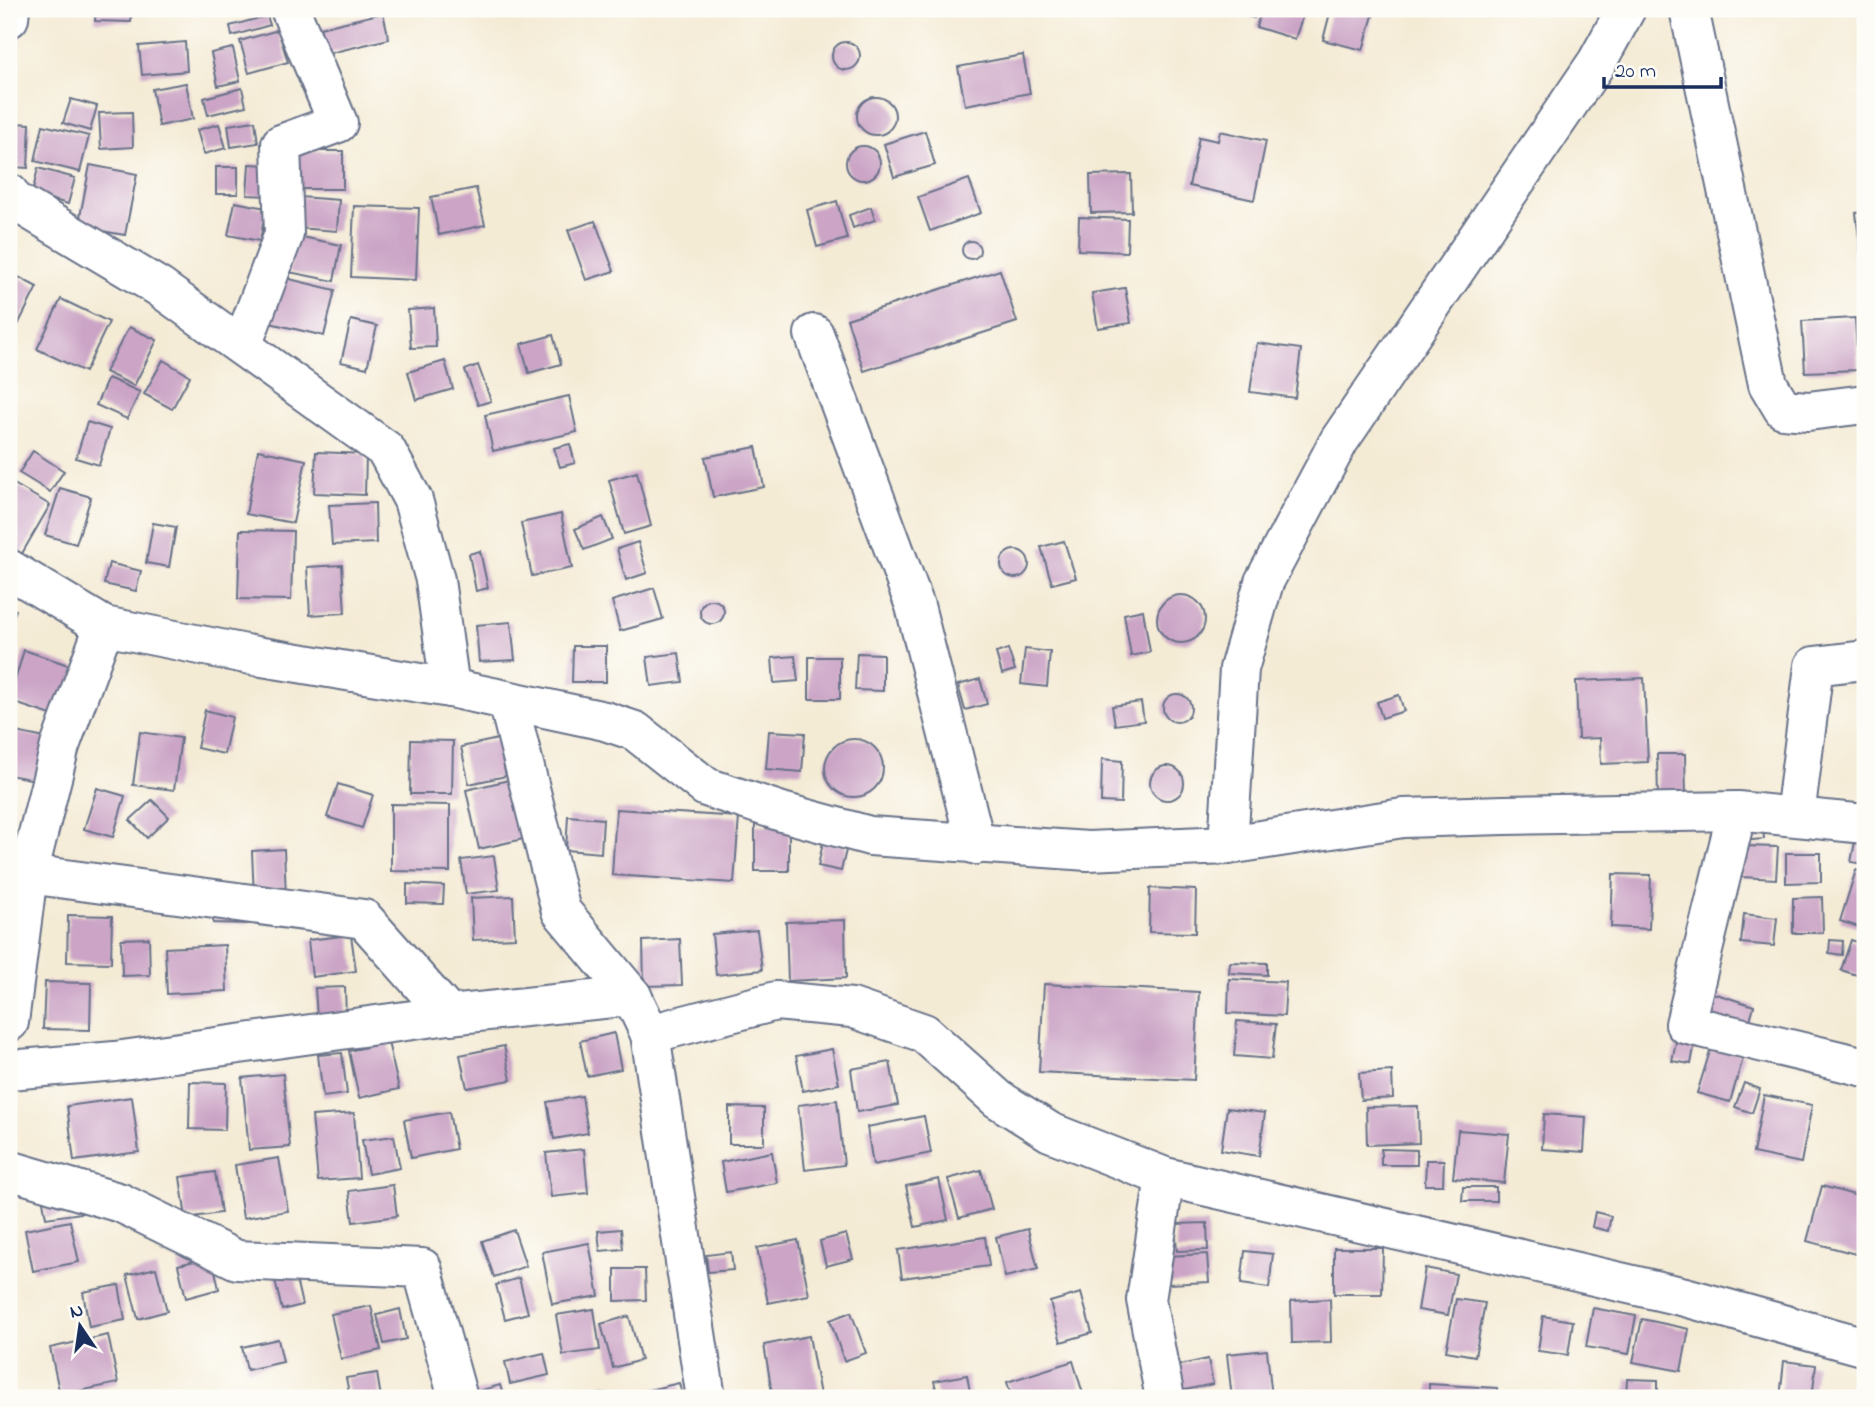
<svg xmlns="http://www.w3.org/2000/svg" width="1874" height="1407" font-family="'Indie Flower',sans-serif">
<rect width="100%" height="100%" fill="#fdfcf7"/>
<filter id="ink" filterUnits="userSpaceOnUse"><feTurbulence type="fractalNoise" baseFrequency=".0143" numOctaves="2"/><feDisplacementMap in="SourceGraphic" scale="14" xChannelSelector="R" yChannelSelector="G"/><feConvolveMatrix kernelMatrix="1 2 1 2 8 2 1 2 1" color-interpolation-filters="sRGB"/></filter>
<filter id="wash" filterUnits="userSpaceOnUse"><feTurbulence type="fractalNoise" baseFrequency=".00686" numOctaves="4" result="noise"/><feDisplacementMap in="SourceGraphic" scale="28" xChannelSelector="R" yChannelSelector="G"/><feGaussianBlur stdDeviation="1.57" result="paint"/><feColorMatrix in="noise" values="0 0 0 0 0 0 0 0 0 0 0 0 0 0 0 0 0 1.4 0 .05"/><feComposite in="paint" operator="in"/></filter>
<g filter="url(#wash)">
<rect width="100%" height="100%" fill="#f4ebd5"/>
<g id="blocks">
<g fill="#cba4c6">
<polygon points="96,9 132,9 131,22 95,21"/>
<polygon points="1235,9 1256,9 1254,18 1234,13"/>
<polygon points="1262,9 1305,9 1295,39 1256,27"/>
<polygon points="1331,9 1374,12 1363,50 1323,40"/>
<polygon points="383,13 389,39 326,54 320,28"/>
<polygon points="267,16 270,25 232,36 230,26"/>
<polygon points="278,30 288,62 249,73 240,41"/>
<polygon points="185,42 187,71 142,75 139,46"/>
<circle cx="846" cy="56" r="14"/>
<polygon points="233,48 240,81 218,86 211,53"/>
<polygon points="1023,55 1030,93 965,105 958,67"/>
<polygon points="186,83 193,119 159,126 152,89"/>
<polygon points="242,88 246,106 208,115 204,98"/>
<circle cx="876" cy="116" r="19"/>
<polygon points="71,99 97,106 90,131 63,123"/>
<polygon points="132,112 133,147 101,149 99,113"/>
<polygon points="255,121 258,143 231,147 228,125"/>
<polygon points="15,123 30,124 28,168 13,167"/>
<polygon points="219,124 226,148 204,154 197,130"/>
<polygon points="43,125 89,136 80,172 35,161"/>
<polygon points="925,131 935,165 894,177 884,144"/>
<polygon points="1220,131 1266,141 1254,200 1189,186 1199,137 1218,141"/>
<circle cx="863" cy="163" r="17"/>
<rect x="297" y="151" width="46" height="38"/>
<polygon points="249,164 270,165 268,196 247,195"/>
<polygon points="90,165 137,174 125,235 78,227"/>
<rect x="216" y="167" width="22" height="27"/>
<polygon points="38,168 75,178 68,204 32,194"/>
<polygon points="1131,174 1132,212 1091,213 1090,175"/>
<polygon points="969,179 981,213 930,231 918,197"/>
<polygon points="476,188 485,225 439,235 431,197"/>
<polygon points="300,197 339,200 337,231 297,228"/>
<polygon points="837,201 847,239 817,247 807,210"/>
<polygon points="235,202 266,208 260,241 228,235"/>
<polygon points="354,206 419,208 416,280 351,277"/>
<polygon points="871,207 875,220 853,228 849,215"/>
<polygon points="1865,212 1865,255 1861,256 1856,213"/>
<polygon points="1079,217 1128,219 1127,252 1078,250"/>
<polygon points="595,221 614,271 586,280 568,230"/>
<polygon points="297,236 341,245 334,281 289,272"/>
<circle cx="971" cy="250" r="9"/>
<polygon points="1000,270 1017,322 864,371 847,319"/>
<polygon points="9,272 37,287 16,329 9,326"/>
<polygon points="281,277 335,290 324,336 270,323"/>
<polygon points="1125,288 1131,323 1098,328 1092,293"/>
<polygon points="61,299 109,322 85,372 37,349"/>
<polygon points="434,308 436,347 411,348 408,310"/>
<polygon points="1855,318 1858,370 1805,372 1802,321"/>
<polygon points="351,320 377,326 367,368 341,362"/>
<polygon points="129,327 157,340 134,386 105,372"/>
<polygon points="553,335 561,364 529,373 521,344"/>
<polygon points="1257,343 1301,349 1295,398 1250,392"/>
<polygon points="163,360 190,376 172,409 144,394"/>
<polygon points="445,361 453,389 416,400 408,372"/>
<polygon points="478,365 491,401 478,405 465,370"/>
<polygon points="108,378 140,392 127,419 96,405"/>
<polygon points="569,396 577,432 493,451 485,415"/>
<polygon points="87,422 110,429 99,465 76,458"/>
<polygon points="570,444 575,463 560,467 554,448"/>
<polygon points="756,447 764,487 713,497 705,457"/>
<polygon points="258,450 306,460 293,523 246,514"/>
<polygon points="33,451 64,471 50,492 19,473"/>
<polygon points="316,452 366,454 365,495 314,493"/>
<polygon points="637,472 651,526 624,534 609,480"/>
<polygon points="9,481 50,505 20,557 9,551"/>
<polygon points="60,488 91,497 76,544 45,535"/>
<polygon points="375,503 376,543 332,545 329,505"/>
<polygon points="561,514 572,568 532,576 521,523"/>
<polygon points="603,517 612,539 584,550 575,529"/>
<polygon points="153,523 176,527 169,567 146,563"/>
<polygon points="240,530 293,531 291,600 238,599"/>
<polygon points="1064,541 1076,578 1052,584 1041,547"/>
<polygon points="638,542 647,573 626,580 617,549"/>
<circle cx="1015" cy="564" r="14"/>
<polygon points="480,551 488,588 476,591 469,554"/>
<polygon points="109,563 141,571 136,591 104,584"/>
<polygon points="342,565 345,613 310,615 307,567"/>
<polygon points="654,588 663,619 620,631 612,601"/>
<circle cx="1181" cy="619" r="24"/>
<circle cx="712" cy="612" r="12"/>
<polygon points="9,607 16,610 9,627"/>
<polygon points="1143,610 1150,652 1131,656 1124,614"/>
<polygon points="511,622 515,660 479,662 476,625"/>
<polygon points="573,646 606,646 606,682 572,682"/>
<polygon points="1008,649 1015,670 1002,674 996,653"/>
<polygon points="1025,649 1050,652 1047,687 1021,684"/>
<polygon points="24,650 77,668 60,718 9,701"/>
<polygon points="679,653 683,682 651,686 647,657"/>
<polygon points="857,653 883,654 883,691 855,690"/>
<polygon points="795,656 798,681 774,683 772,658"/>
<rect x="809" y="657" width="31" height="42"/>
<polygon points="1644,678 1648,762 1601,764 1600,738 1578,739 1576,681"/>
<polygon points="980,679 987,704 965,710 958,685"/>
<circle cx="1177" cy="708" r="14"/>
<polygon points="1399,695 1404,711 1382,718 1377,702"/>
<polygon points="1141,702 1144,721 1115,725 1112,706"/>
<polygon points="205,710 232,717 224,754 197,748"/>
<polygon points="11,731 50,739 41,781 9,775"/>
<polygon points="769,731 805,733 802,772 766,769"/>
<polygon points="140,732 181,738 174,790 133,785"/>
<circle cx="854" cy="768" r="29"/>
<polygon points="498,739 506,776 469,784 461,747"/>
<polygon points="411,740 453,741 452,794 410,794"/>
<polygon points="1657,754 1685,754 1686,796 1658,797"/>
<polygon points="1102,759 1122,761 1121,803 1101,802"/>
<circle cx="1167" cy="783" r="17"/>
<polygon points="509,780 523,839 479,849 466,790"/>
<polygon points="338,784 373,795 362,828 327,817"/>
<polygon points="97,788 125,796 113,837 84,829"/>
<polygon points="152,800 169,817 147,838 130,820"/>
<polygon points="391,804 450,805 450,872 391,871"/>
<polygon points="616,809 739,817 734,883 612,875"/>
<polygon points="568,816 603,819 601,853 566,850"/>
<polygon points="1763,824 1764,839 1741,841 1739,827"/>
<rect x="755" y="825" width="34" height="46"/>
<polygon points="823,842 847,846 841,871 818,866"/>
<polygon points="1855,842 1865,844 1865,864 1851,862"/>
<polygon points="1742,846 1778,847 1776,879 1741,877"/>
<polygon points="284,849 286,896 254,898 252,851"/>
<polygon points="1786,853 1821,853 1821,882 1786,883"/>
<polygon points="494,856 499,890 466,894 461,860"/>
<polygon points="1856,870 1865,873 1865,929 1840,921"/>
<polygon points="1613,874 1651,875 1649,929 1611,927"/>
<polygon points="407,884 444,886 443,904 407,903"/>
<polygon points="1150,888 1196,890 1195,933 1149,932"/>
<polygon points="513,896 515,938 473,940 471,898"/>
<polygon points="1822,897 1823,933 1793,933 1793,898"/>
<polygon points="214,909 249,909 249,924 213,923"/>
<polygon points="1744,914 1777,918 1774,946 1741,943"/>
<polygon points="68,915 112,916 111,963 67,962"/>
<polygon points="845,920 846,978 788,981 786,922"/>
<polygon points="757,930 762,970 716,975 712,934"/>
<polygon points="351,935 356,971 312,977 308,940"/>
<polygon points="149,938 150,975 122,976 121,939"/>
<polygon points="680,939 682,985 644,986 643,941"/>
<polygon points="1830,940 1843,941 1842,955 1829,953"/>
<polygon points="1851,940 1865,945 1863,977 1841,970"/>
<polygon points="225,945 227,991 167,994 165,948"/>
<polygon points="1230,962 1267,963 1267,975 1229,973"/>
<polygon points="1229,979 1286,982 1284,1016 1228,1013"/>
<polygon points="45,982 91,983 90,1030 43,1029"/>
<polygon points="1044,984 1199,992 1194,1080 1039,1072"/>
<polygon points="345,987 346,1017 317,1018 315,988"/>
<polygon points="1713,993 1754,1006 1747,1030 1706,1018"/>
<polygon points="1237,1021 1276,1024 1272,1059 1234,1056"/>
<polygon points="614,1033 621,1069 587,1076 580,1041"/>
<polygon points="1677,1038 1695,1042 1691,1064 1672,1061"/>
<polygon points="388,1042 399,1089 359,1098 349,1051"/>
<polygon points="1712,1045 1744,1055 1730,1102 1697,1093"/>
<polygon points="504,1046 511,1080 467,1088 460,1055"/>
<polygon points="832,1049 839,1084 803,1091 796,1056"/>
<polygon points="342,1053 347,1094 323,1097 318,1055"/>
<polygon points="890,1062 898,1105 857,1112 851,1069"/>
<polygon points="1392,1071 1393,1098 1361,1100 1359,1073"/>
<polygon points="283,1074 290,1147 249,1150 242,1078"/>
<polygon points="190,1082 226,1083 225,1130 189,1129"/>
<polygon points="1744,1083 1760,1089 1752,1113 1735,1107"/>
<polygon points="1764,1095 1812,1105 1801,1163 1753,1153"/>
<polygon points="582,1096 588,1133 554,1139 547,1102"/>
<polygon points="132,1097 139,1152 74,1161 67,1106"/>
<polygon points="837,1100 844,1165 805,1170 798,1105"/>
<polygon points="1418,1106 1419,1143 1367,1145 1366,1107"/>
<polygon points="729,1107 764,1108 764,1144 729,1144"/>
<polygon points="1227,1108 1265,1113 1259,1156 1221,1150"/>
<polygon points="449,1112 456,1149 411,1158 404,1120"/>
<polygon points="354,1113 359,1178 318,1181 312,1116"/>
<polygon points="1544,1114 1586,1117 1584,1152 1542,1149"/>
<polygon points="924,1116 931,1153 873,1165 867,1127"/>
<polygon points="1458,1130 1509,1134 1504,1183 1453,1178"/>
<polygon points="394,1136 400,1168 368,1174 362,1140"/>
<polygon points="584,1149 588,1193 551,1197 546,1153"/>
<polygon points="1381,1149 1417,1150 1417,1165 1381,1165"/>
<polygon points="772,1152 777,1183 726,1192 721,1162"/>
<polygon points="279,1158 288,1211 243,1218 235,1165"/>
<polygon points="1426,1160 1444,1160 1443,1185 1425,1185"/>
<polygon points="981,1170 992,1209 959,1218 948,1179"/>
<polygon points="215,1172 221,1213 186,1218 180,1177"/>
<polygon points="939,1179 948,1220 915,1227 906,1186"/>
<polygon points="393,1185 397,1216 353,1222 349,1191"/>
<polygon points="1822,1186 1865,1198 1863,1256 1807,1241"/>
<polygon points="1463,1187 1496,1187 1496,1201 1462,1201"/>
<polygon points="79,1191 82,1213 46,1218 42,1196"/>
<polygon points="1595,1212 1611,1216 1608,1231 1592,1227"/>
<polygon points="70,1221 79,1262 33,1271 25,1230"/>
<polygon points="1207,1223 1208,1250 1177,1251 1175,1224"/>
<polygon points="621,1229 623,1249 600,1251 598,1231"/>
<polygon points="1028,1229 1038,1269 1005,1277 996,1237"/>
<polygon points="514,1230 526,1266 494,1277 482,1241"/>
<polygon points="846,1234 853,1259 826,1266 820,1241"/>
<polygon points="985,1237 989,1266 902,1278 898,1250"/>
<polygon points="798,1240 809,1295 768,1303 757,1248"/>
<polygon points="589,1243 599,1296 552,1304 542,1252"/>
<polygon points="1334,1248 1383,1248 1382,1294 1334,1294"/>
<polygon points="1245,1251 1273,1254 1269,1288 1241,1284"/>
<polygon points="731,1252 733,1270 708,1272 706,1255"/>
<polygon points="1207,1254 1209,1282 1169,1284 1167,1256"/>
<polygon points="212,1257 219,1289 186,1298 178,1265"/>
<polygon points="293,1266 302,1305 282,1310 273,1272"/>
<polygon points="156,1268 167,1311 138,1319 127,1275"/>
<polygon points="1425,1268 1456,1274 1448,1315 1418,1310"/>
<polygon points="615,1269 645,1269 646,1300 615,1301"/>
<polygon points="519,1278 528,1313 505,1319 496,1285"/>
<polygon points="119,1285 125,1320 89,1327 83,1292"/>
<polygon points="1081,1293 1092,1333 1061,1342 1050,1302"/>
<polygon points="1330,1299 1331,1342 1292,1343 1291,1301"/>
<polygon points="1456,1299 1485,1303 1475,1356 1446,1351"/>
<polygon points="371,1306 381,1350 341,1359 331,1314"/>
<polygon points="1593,1308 1636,1316 1629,1354 1586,1347"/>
<polygon points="400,1309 406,1339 384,1344 377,1315"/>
<polygon points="594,1309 600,1350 563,1355 556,1315"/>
<polygon points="851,1312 866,1353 844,1361 830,1320"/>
<polygon points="629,1316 641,1360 613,1368 601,1324"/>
<polygon points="1543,1316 1573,1321 1568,1355 1538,1351"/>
<polygon points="1642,1319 1689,1329 1681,1371 1633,1362"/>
<polygon points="108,1335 118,1383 60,1395 50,1348"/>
<polygon points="809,1336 820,1395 773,1398 764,1345"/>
<polygon points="278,1339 283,1362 247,1370 242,1347"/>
<polygon points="1267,1350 1272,1398 1232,1398 1227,1354"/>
<polygon points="544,1353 549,1375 510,1384 505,1362"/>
<polygon points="1208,1359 1213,1384 1171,1393 1166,1368"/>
<polygon points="1073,1361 1084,1397 1012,1398 1007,1382"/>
<polygon points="1784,1361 1816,1365 1812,1398 1780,1398"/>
<polygon points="377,1373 381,1398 350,1398 346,1378"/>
<polygon points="967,1375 971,1398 938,1398 934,1381"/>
<polygon points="1627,1379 1658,1380 1658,1398 1626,1398"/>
<polygon points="679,1383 683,1398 646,1398 645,1391"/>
<polygon points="1429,1384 1497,1388 1496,1398 1429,1398"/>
<polygon points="500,1385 504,1398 474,1398 472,1393"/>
<polygon points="605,1393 606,1398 587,1398 587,1397"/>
</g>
</g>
</g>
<g filter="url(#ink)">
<use href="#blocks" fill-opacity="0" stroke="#677188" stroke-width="2"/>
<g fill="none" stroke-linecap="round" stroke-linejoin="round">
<defs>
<g id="minor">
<polyline points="1689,9 1768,384 1783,409 1808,411 1865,404"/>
<polyline points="9,18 10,9"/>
<polyline points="9,193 13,200 159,287 386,450 413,500 435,580 450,688"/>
<polyline points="814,334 915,606 976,845"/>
<polyline points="242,346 284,234 281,144 338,123 290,9"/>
<polyline points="9,569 104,626 256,656 450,688 605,721 635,731 706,787 782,812 870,836 1088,851 1228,845 1403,818 1504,815 1737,811 1865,824"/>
<polyline points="508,701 561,911 632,996 650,1034 776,1001 852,1008 924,1033 998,1099 1050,1132 1165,1177 1685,1297 1865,1347"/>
<polyline points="1737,811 1685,1024 1865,1067"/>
<polyline points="1795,816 1814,666 1865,660"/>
<polyline points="1228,845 1239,669 1264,582 1339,441 1597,62 1626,9"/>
<polyline points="28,874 364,919 449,1015"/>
<polyline points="9,1022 28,874 60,746 104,626"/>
<polyline points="650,1034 706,1398"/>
<polyline points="9,1070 115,1061 449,1015 632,996"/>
<polyline points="9,1170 121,1203 237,1260 422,1268 458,1398"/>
<polyline points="1165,1398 1146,1300 1165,1177"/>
</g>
</defs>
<use href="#minor" stroke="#677188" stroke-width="42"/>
<use href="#minor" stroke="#fff" stroke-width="38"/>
</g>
</g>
<rect width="1874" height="1407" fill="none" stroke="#fdfcf7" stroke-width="35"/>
<g transform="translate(80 1326) rotate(347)" stroke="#fdfcf7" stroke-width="5" paint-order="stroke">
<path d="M0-5L12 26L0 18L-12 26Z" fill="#1b2f5e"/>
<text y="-10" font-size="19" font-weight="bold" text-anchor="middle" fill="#1b2f5e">N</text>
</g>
<path d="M1604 77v10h117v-10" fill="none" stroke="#1b2f5e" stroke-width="3.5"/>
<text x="1615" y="77" font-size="21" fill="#1b2f5e" stroke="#fdfcf7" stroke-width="5" paint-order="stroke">20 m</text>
</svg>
